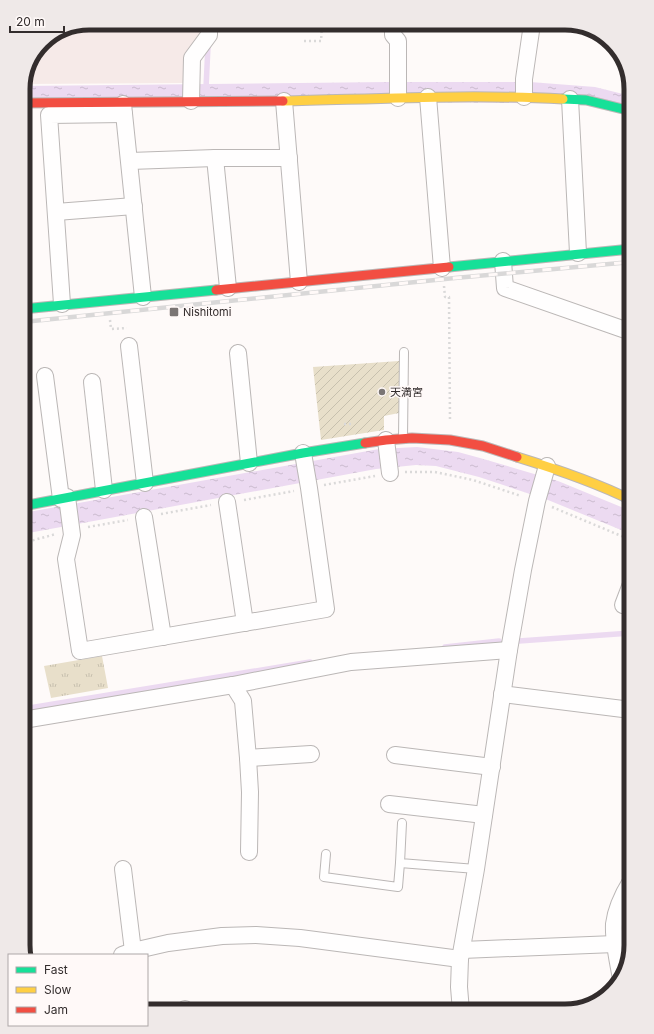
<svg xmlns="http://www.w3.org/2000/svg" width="654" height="1034" font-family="Inter,'Noto Sans JP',sans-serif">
<defs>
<pattern id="grass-tufts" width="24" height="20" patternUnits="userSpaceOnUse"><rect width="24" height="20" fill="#e8dfca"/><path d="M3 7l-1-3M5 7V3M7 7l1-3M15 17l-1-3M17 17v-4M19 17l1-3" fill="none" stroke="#c7c0ae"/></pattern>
<pattern id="garden-furrows" width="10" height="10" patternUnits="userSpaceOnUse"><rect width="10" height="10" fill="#e8dfca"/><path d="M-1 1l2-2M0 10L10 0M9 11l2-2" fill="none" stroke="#c7c0ae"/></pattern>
<pattern id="water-ripples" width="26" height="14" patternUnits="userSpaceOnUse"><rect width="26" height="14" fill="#ecdaf1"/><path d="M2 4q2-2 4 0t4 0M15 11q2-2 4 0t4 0" fill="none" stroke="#cbbbcf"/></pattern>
</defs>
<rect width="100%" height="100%" fill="#fefaf9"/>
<polygon fill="#f6eae8" points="205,27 184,83 24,84 43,42 64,28"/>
<polygon fill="url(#grass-tufts)" points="102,656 108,688 51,698 44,666"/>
<polygon fill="url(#garden-furrows)" points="399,361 399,413 384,416 384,430 321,440 313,367"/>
<g fill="url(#water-ripples)">
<polygon points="388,82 530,82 595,87 631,96 631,104 23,99 23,86"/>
<polygon points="417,447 458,452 480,458 558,481 631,511 631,534 548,500 479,477 436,466 416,465 376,469 23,534 23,513 379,449"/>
</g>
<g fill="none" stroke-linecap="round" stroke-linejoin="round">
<g stroke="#ecdaf1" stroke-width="5.5">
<polyline points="206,88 208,46 209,45"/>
<polyline points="519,641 631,633"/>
<polyline points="445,647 499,641"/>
<polyline points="23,709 310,662"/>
</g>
<defs>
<g id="lane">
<polyline points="403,438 404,352"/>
<polyline points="402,823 400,863 476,869"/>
<polyline points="326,854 324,877 398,887 400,863"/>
</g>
<g id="street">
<polyline points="393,25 393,35 398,41 398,98"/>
<polyline points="428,97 442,268"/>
<polyline points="524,97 524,79 532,24"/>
<polyline points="570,99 578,253"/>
<polyline points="191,101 192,58 209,35 209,27"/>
<polyline points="284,101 299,282"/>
<polyline points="123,104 143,297"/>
<polyline points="215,158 228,288"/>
<polyline points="130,161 215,158 289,158"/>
<polyline points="56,212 134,206"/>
<polyline points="503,261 505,288 631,332"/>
<polyline points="62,304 49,115 124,114"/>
<polyline points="129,346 145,483"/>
<polyline points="238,353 249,463"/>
<polyline points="45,376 61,499"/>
<polyline points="92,382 104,490"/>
<polyline points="386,440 390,473"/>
<polyline points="67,497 72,535 66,559 80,651 326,609 309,488 303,453"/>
<polyline points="227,502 245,623"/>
<polyline points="144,517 163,637"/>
<polyline points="623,605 631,584"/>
<polyline points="233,685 243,701 248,758 250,792 249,852"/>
<polyline points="502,694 631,710"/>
<polyline points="23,720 233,685 351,662 509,650"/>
<polyline points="395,755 492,767"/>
<polyline points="248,758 311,754"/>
<polyline points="389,804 484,815"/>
<polyline points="123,869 133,951"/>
<polyline points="462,950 615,944"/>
<polyline points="122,955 133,951 168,943 222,936 256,935 300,938 460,959"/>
<path d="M621,979C618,961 613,942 614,924C616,908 623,894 631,881"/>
<polyline points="185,1009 185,1011"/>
<polyline points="461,1011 459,987 460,959 476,869 509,650 523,570 537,501 547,466"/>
</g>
<g id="fast">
<polyline points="563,99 586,100 631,111"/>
<polyline points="449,267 631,249"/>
<polyline points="23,309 216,290"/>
<polyline points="23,506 303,453 365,443"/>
</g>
<g id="slow">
<path d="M283,101C376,99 470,94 563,99"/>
<path d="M517,457C556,469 595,482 631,500"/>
</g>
<g id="jam">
<path d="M23,103C110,103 196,101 283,101"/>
<polyline points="216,290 449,267"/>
<polyline points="365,443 386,440 412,438 450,440 483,446 517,457"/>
</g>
</defs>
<use href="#lane" stroke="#bbb7b6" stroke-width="10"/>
<use href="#street" stroke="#bbb7b6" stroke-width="18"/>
<use href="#fast" stroke="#bbb7b6" stroke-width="11"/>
<use href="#slow" stroke="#bbb7b6" stroke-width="11"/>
<use href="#jam" stroke="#bbb7b6" stroke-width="11"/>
<g stroke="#dad9d9" stroke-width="2.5" stroke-dasharray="2 3" stroke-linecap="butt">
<polyline points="304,41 321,41 322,26"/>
<polyline points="444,286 445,297 449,297 450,421"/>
<polyline points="110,320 111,329 127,328"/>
<polyline points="344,424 351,424"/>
<polyline points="405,472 435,472 473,480 521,496"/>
<polyline points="324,485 375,476"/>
<polyline points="244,500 294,491"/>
<polyline points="552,507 631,540"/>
<polyline points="161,514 211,505"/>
<polyline points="88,527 128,520"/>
<polyline points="23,543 56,534"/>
</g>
<use href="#lane" stroke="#fffefe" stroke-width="8"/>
<use href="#street" stroke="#fffefe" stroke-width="16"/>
<use href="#fast" stroke="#16e098" stroke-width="9"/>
<use href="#slow" stroke="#ffcf43" stroke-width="9"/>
<use href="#jam" stroke="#f24e42" stroke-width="9"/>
<defs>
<polyline id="rail" points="23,322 455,278 631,262"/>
</defs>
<use href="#rail" stroke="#d9d8d8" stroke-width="4.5"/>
<use href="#rail" stroke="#fff9f8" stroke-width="3" stroke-dasharray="9" stroke-linecap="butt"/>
</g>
<g fill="#7a7574" stroke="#fff9f8" stroke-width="1.5">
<rect x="169" y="307" width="10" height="10" rx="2"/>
<circle cx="382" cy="392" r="4"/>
</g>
<g text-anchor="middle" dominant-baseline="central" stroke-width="3" stroke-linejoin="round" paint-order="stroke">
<g font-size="11" fill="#332d2d" stroke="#fff9f8" text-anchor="start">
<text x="183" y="312">Nishitomi</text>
<text x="390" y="392">天満宮</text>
</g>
</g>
<path d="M0 0H654V1034H0ZM89 30H565A59 59 0 0 1 624 89V945A59 59 0 0 1 565 1004H89A59 59 0 0 1 30 945V89A59 59 0 0 1 89 30Z" fill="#efe9e8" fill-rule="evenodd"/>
<path fill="none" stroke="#332d2d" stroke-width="5" d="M89 30H565A59 59 0 0 1 624 89V945A59 59 0 0 1 565 1004H89A59 59 0 0 1 30 945V89A59 59 0 0 1 89 30Z"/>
<rect x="8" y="954" width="140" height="72" fill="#fff9f8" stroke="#ada7a7"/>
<rect x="16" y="967" width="20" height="6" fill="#16e098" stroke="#ada7a7"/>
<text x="44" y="974" font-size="12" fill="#332d2d">Fast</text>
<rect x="16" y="987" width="20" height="6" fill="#ffcf43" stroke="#ada7a7"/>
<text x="44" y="994" font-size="12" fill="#332d2d">Slow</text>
<rect x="16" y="1007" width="20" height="6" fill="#f24e42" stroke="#ada7a7"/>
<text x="44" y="1014" font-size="12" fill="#332d2d">Jam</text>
<path d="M10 26v6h54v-6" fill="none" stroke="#332d2d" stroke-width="2"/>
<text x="16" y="26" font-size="12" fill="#332d2d" stroke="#fff9f8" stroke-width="3" paint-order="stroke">20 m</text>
</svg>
